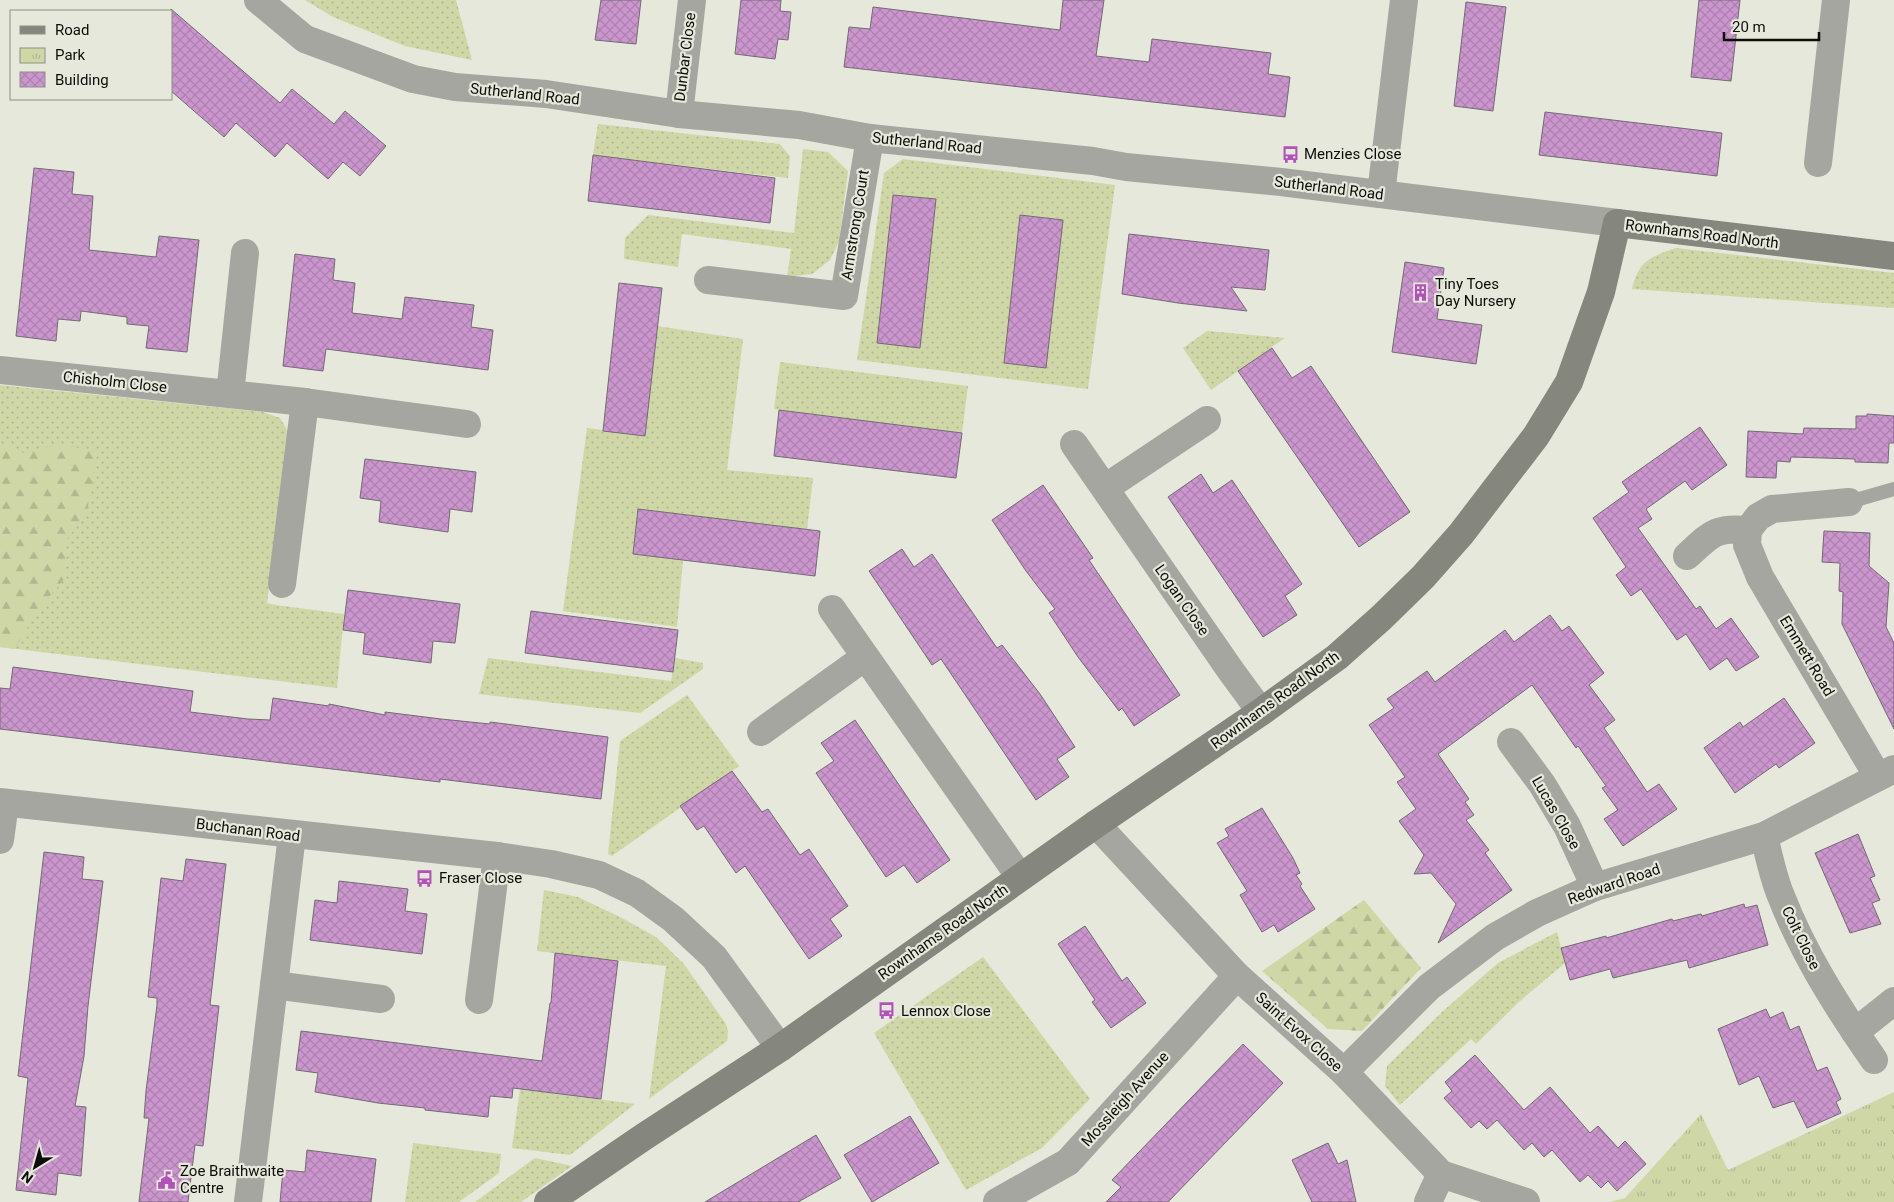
<svg xmlns="http://www.w3.org/2000/svg" width="1894" height="1202" font-family="Roboto,sans-serif">
<defs>
<pattern id="grass-dots" width="8" height="8" patternUnits="userSpaceOnUse" patternTransform="scale(1.25)"><rect width="8" height="8" fill="#d0d7a7"/><path d="M2 2h.1M6 6h.1" fill="none" stroke="#b1b78e" stroke-width="1.8" stroke-linecap="round"/></pattern>
<pattern id="forest-firs" width="22" height="20" patternUnits="userSpaceOnUse" patternTransform="scale(1.25)"><rect width="22" height="20" fill="#d0d7a7"/><path d="M5 1l3.5 6h-7zM16 11l3.5 6h-7z" fill="#b1b78e"/></pattern>
<pattern id="park-tufts" width="24" height="20" patternUnits="userSpaceOnUse" patternTransform="scale(1.25)"><rect width="24" height="20" fill="#d0d7a7"/><path d="M3 7l-1-3M5 7V3M7 7l1-3M15 17l-1-3M17 17v-4M19 17l1-3" fill="none" stroke="#b1b78e"/></pattern>
<pattern id="building-cross-hatch" width="8" height="8" patternUnits="userSpaceOnUse" patternTransform="scale(1.25)"><rect width="8" height="8" fill="#cb96ce"/><path d="M0 0l8 8M0 8l8-8" fill="none" stroke="#ad80af"/></pattern>
</defs>
<rect width="100%" height="100%" fill="#e5e8da"/>
<g fill="url(#grass-dots)">
<polygon points="305,0 456,0 472,60 405,46 333,17"/>
<polygon points="598,124 780,144 790,156 788,178 593,155"/>
<polygon points="803,149 828,152 848,171 839,241 830,260 812,274 787,277 791,249 682,234 678,267 624,259 625,238 648,215 794,233"/>
<polygon points="903,159 1115,185 1088,389 857,360 884,173"/>
<path d="M1676,248L1894,273V308L1632,289C1639,260 1650,257 1676,248Z"/>
<polygon points="657,326 743,339 727,470 813,478 807,530 639,509 633,554 683,560 677,627 563,611 587,428 645,435"/>
<polygon points="1207,331 1285,338 1211,390 1183,348"/>
<polygon points="780,362 968,386 962,433 774,409"/>
<polygon points="0,385 263,412 280,418 289,433 267,603 276,605 344,614 337,688 0,647"/>
<polygon points="488,658 671,681 675,658 703,663 703,669 640,713 479,694"/>
<polygon points="687,695 739,766 612,856 608,854 620,741"/>
<polygon points="544,890 578,897 622,918 656,937 684,964 726,1024 728,1031 727,1041 649,1099 666,966 537,951"/>
<polygon points="1557,932 1565,963 1520,1001 1476,1044 1471,1039 1400,1105 1385,1086 1387,1066 1442,1012 1498,963"/>
<polygon points="983,957 1090,1099 1042,1148 966,1190 874,1033"/>
<polygon points="520,1089 635,1104 570,1155 512,1148"/>
<polygon points="413,1143 501,1154 499,1173 459,1202 405,1202"/>
<polygon points="535,1158 572,1166 521,1202 475,1202"/>
</g>
<g fill="url(#forest-firs)">
<polygon points="60,443 94,452 93,479 87,511 67,539 65,578 39,609 14,649 0,647 0,446 6,445 26,454"/>
<polygon points="1364,900 1421,968 1362,1031 1328,1029 1262,971"/>
</g>
<polygon fill="url(#park-tufts)" points="1894,1092 1894,1202 1610,1202 1625,1198 1701,1114 1728,1170"/>
<g fill="url(#building-cross-hatch)" stroke="#736a73">
<polygon points="601,0 641,0 636,44 595,40"/>
<polygon points="741,0 781,0 780,11 791,12 788,40 778,39 775,59 735,54"/>
<polygon points="1063,0 1104,0 1096,56 1149,62 1152,39 1271,53 1268,74 1290,77 1285,117 844,67 849,27 870,29 873,7 1060,30"/>
<polygon points="1699,0 1740,0 1731,81 1691,77"/>
<polygon points="1466,2 1506,7 1493,111 1454,106"/>
<polygon points="171,9 280,103 292,89 334,124 345,111 386,146 360,176 343,162 328,179 287,143 275,157 236,123 224,137 171,91"/>
<polygon points="1545,112 1722,133 1717,176 1539,155"/>
<polygon points="593,155 775,178 770,223 588,201"/>
<polygon points="34,168 74,172 72,194 93,196 89,250 156,257 159,236 199,240 187,352 146,348 149,326 127,324 127,317 81,311 80,321 58,319 56,341 16,336"/>
<polygon points="893,195 936,199 920,348 877,343"/>
<polygon points="1020,215 1063,220 1046,368 1004,363"/>
<polygon points="1129,234 1269,250 1265,290 1231,287 1247,311 1178,303 1122,294"/>
<polygon points="295,254 335,259 333,280 355,283 352,313 402,319 405,297 474,305 471,327 493,330 488,370 326,349 323,371 283,366"/>
<polygon points="1405,262 1444,268 1437,319 1482,325 1476,364 1392,352"/>
<polygon points="619,283 662,288 645,436 603,431"/>
<polygon points="1272,348 1292,378 1311,366 1410,512 1359,547 1238,371"/>
<polygon points="779,410 962,433 956,478 774,456"/>
<polygon points="1867,414 1894,416 1894,443 1889,443 1888,463 1855,462 1855,459 1791,457 1790,462 1777,461 1776,478 1746,477 1748,431 1803,434 1804,428 1856,429 1856,416 1867,416"/>
<polygon points="1700,427 1727,465 1692,490 1685,481 1646,509 1652,519 1638,528 1696,609 1700,606 1716,629 1731,618 1759,657 1736,671 1727,658 1710,670 1686,634 1677,640 1641,589 1631,596 1616,575 1626,567 1593,518 1629,492 1622,482"/>
<polygon points="365,459 476,472 472,512 450,509 448,532 379,522 381,501 360,498"/>
<polygon points="1201,474 1213,493 1232,480 1302,584 1285,596 1297,615 1263,637 1168,497"/>
<polygon points="1043,485 1093,558 1089,560 1180,695 1134,726 1122,708 1119,711 1078,657 1049,613 1055,609 1026,571 992,520"/>
<polygon points="638,509 820,531 815,576 633,554"/>
<polygon points="1824,531 1870,533 1869,566 1889,583 1886,627 1894,643 1894,729 1842,624 1843,592 1839,591 1840,563 1822,562"/>
<polygon points="902,549 914,567 932,554 997,648 1002,645 1040,694 1075,747 1057,759 1069,777 1036,800 941,659 932,665 869,571"/>
<polygon points="348,590 460,604 455,643 433,641 431,663 363,654 365,633 343,630"/>
<polygon points="531,611 678,630 673,672 525,653"/>
<polygon points="1550,615 1562,631 1569,626 1604,673 1589,685 1615,720 1604,728 1647,792 1659,784 1677,809 1623,846 1604,819 1618,810 1602,788 1606,786 1578,746 1576,748 1532,685 1438,754 1469,799 1465,802 1474,815 1466,820 1489,850 1485,853 1512,890 1438,943 1456,904 1431,873 1414,874 1424,855 1399,821 1416,809 1397,782 1405,777 1369,725 1394,708 1387,699 1427,671 1435,682 1505,630 1514,642"/>
<polygon points="13,667 193,691 190,712 248,719 270,720 273,698 329,706 329,704 385,715 385,712 441,719 490,724 490,722 608,737 601,799 440,779 440,782 0,729 0,688 10,689"/>
<polygon points="1784,698 1815,743 1779,768 1776,764 1735,793 1704,748 1740,722 1743,727"/>
<polygon points="855,720 950,860 917,883 904,865 886,877 816,773 834,761 821,743"/>
<polygon points="732,771 762,812 768,809 800,855 809,849 848,906 830,919 842,936 809,959 745,866 736,873 704,826 697,830 680,806"/>
<polygon points="1262,808 1293,858 1300,873 1296,875 1302,884 1300,886 1315,909 1278,932 1274,925 1262,932 1240,895 1247,891 1217,843 1229,836 1225,829"/>
<polygon points="1858,834 1875,876 1870,878 1880,900 1872,903 1881,924 1850,933 1815,853"/>
<polygon points="44,852 84,857 82,879 103,881 88,1006 84,1056 75,1106 86,1107 81,1176 58,1173 56,1195 16,1190 28,1078 18,1076"/>
<polygon points="186,859 226,864 210,1005 219,1006 203,1146 195,1145 188,1202 139,1202 149,1118 144,1118 146,1091 157,1005 157,998 148,997 161,878 183,881"/>
<polygon points="339,881 408,889 405,911 427,914 422,954 310,940 315,900 337,903"/>
<polygon points="1744,904 1745,908 1757,905 1768,945 1689,968 1687,960 1613,978 1610,969 1570,980 1561,948 1606,936 1606,938 1672,919 1673,921 1701,914 1702,916"/>
<polygon points="1085,926 1122,981 1127,977 1146,1003 1111,1028 1092,1002 1095,1000 1058,944"/>
<polygon points="555,953 618,961 601,1099 513,1088 512,1098 490,1096 488,1117 425,1110 425,1108 378,1103 315,1092 318,1073 296,1070 301,1031 542,1061 550,1003 551,1003"/>
<polygon points="1766,1009 1770,1018 1783,1012 1790,1030 1799,1026 1817,1071 1827,1067 1841,1099 1836,1102 1841,1113 1807,1128 1794,1101 1773,1108 1759,1076 1739,1085 1718,1029"/>
<polygon points="1243,1044 1283,1083 1168,1202 1106,1202 1121,1187 1112,1180"/>
<polygon points="1475,1055 1524,1110 1550,1087 1590,1133 1598,1126 1618,1148 1625,1141 1646,1164 1617,1191 1608,1181 1601,1188 1588,1175 1580,1182 1552,1150 1544,1157 1532,1143 1524,1150 1497,1120 1487,1129 1479,1121 1471,1128 1444,1098 1452,1091 1445,1082"/>
<polygon points="910,1116 939,1163 872,1202 844,1155"/>
<polygon points="816,1135 841,1178 798,1202 705,1202"/>
<polygon points="1328,1143 1338,1164 1347,1160 1356,1202 1312,1202 1292,1160"/>
<polygon points="307,1150 376,1159 371,1202 280,1202 283,1170 305,1172"/>
</g>
<g fill="none" stroke-linecap="round" stroke-linejoin="round">
<polyline stroke="#a5a6a0" stroke-width="14" points="1849,502 1894,489"/>
<g stroke="#a5a6a0" stroke-width="28">
<polyline points="258,0 305,39 413,79 455,87 546,94 679,114 799,125 870,138 1093,161 1126,167 1281,182 1617,223"/>
<polyline points="679,114 692,0"/>
<polyline points="1818,163 1836,0"/>
<polyline points="1381,194 1404,0"/>
<polyline points="708,280 844,296 870,138"/>
<polyline points="0,370 305,402 467,424"/>
<polyline points="230,394 245,253"/>
<polyline points="1074,444 1231,671 1261,712"/>
<polyline points="1105,488 1207,420"/>
<polyline points="1849,502 1772,509 1758,517 1748,530 1747,545 1760,577 1878,777"/>
<path d="M1687,556C1711,534 1715,527 1748,530"/>
<polyline points="282,584 305,402"/>
<polyline points="832,609 1020,877"/>
<polyline points="761,732 865,657"/>
<polyline points="1511,742 1542,784 1567,826 1595,887"/>
<polyline points="0,802 497,856 551,864 599,875 637,893 673,919 714,957 780,1048"/>
<polyline points="1096,824 1237,976 1344,1072 1441,1174 1526,1202"/>
<path d="M1764,836C1769,856 1773,877 1781,896C1804,955 1838,1008 1874,1060"/>
<polyline points="0,840 5,803"/>
<polyline points="274,985 381,999"/>
<polyline points="479,1000 497,856"/>
<polyline points="1855,1032 1894,1001"/>
<polyline points="1344,1072 1429,987 1495,937 1537,913 1595,887 1764,836 1894,769"/>
<polyline points="248,1202 292,835"/>
<polyline points="997,1202 1068,1162 1237,976"/>
<polyline points="1428,1202 1441,1174"/>
</g>
<polyline stroke="#85877e" stroke-width="28" points="548,1202 645,1136 780,1048 1096,824 1261,712 1337,657 1381,618 1423,577 1461,534 1536,436 1569,382 1601,292 1617,223 1894,256"/>
</g>
<defs>
<symbol id="bus-bare" viewBox="-9 -9 18 18"><path d="M-5-6H5V4H4V6H2V4H-2V6H-4V4H-5ZM-3.5-4V0h7V-4ZM-3.5 1.2v1.5H-2V1.2ZM2 1.2v1.5H3.5V1.2Z" fill="#b251ba" stroke="#e5e8da" stroke-width="2.5" paint-order="stroke"/></symbol>
<symbol id="building-bare" viewBox="-9 -9 18 18"><path d="M-4-6H4V6H1V3H-1V6H-4ZM-2.5-4.3h1.7v1.8h-1.7ZM.8-4.3h1.7v1.8H.8ZM-2.5-1h1.7V.8h-1.7ZM.8-1h1.7V.8H.8Z" fill="#b251ba" stroke="#e5e8da" stroke-width="2.5" paint-order="stroke"/></symbol>
<symbol id="civic-bare" viewBox="-9 -9 18 18"><path d="M-.6-6.5H3V-4.5H.6V-3L4-1V1h2V6H-6V1h2V-1L-.6-3ZM-1.2 2.5V6h2.4V2.5Z" fill="#b251ba" stroke="#e5e8da" stroke-width="2.5" paint-order="stroke"/></symbol>
</defs>
<g fill-rule="evenodd">
<use href="#bus-bare" x="1278" y="142" width="25" height="25"/>
<use href="#building-bare" x="1408" y="280" width="25" height="25"/>
<use href="#bus-bare" x="412" y="866" width="25" height="25"/>
<use href="#bus-bare" x="874" y="998" width="25" height="25"/>
<use href="#civic-bare" x="154" y="1168" width="25" height="25"/>
</g>
<g text-anchor="middle" dominant-baseline="central" stroke-width="4.5" stroke-linejoin="round" paint-order="stroke">
<g font-size="15" fill="#0c0d08" stroke="#e5e8da">
<text transform="translate(685 57) rotate(-83)">Dunbar Close</text>
<text transform="translate(525 94) rotate(6)">Sutherland Road</text>
<text transform="translate(927 143) rotate(6)">Sutherland Road</text>
<text transform="translate(1329 188) rotate(7)">Sutherland Road</text>
<text transform="translate(855 225) rotate(-81)">Armstrong Court</text>
<text transform="translate(1702 234) rotate(7)">Rownhams Road North</text>
<text transform="translate(115 382) rotate(6)">Chisholm Close</text>
<text transform="translate(1182 600) rotate(55)">Logan Close</text>
<text transform="translate(1807 656) rotate(59)">Emmett Road</text>
<text transform="translate(1275 700) rotate(-36)">Rownhams Road North</text>
<text transform="translate(1556 813) rotate(60)">Lucas Close</text>
<text transform="translate(248 830) rotate(7)">Buchanan Road</text>
<text transform="translate(1614 884) rotate(-19)">Redward Road</text>
<text transform="translate(943 932) rotate(-35)">Rownhams Road North</text>
<text transform="translate(1801 938) rotate(64)">Colt Close</text>
<text transform="translate(1299 1032) rotate(42)">Saint Evox Close</text>
<text transform="translate(1125 1099) rotate(-48)">Mossleigh Avenue</text>
</g>
<g font-size="15" fill="#0c0d08" stroke="#e5e8da" text-anchor="start">
<text x="1304" y="154">Menzies Close</text>
<text x="1435" y="284">Tiny Toes<tspan x="1435" dy="17">Day Nursery</tspan></text>
<text x="439" y="878">Fraser Close</text>
<text x="901" y="1011">Lennox Close</text>
<text x="180" y="1171">Zoe Braithwaite<tspan x="180" dy="17">Centre</tspan></text>
</g>
</g>
<rect x="10" y="10" width="162" height="90" fill="#e5e8da" stroke="#8e9086"/>
<rect x="20" y="26" width="25" height="8" fill="#85877e" stroke="#8e9086"/>
<text x="55" y="35" font-size="15" fill="#0c0d08">Road</text>
<rect x="20" y="48" width="25" height="15" fill="url(#park-tufts)" stroke="#8e9086"/>
<text x="55" y="60" font-size="15" fill="#0c0d08">Park</text>
<rect x="20" y="72" width="25" height="15" fill="url(#building-cross-hatch)" stroke="#8e9086"/>
<text x="55" y="85" font-size="15" fill="#0c0d08">Building</text>
<g transform="translate(35 1167) rotate(217)" stroke="#e5e8da" stroke-width="4" paint-order="stroke">
<path d="M0-4L9 19L0 12L-9 19Z" fill="#0c0d08"/>
<text y="-8" font-size="14" font-weight="bold" text-anchor="middle" fill="#0c0d08">N</text>
</g>
<path d="M1724 32v8h95v-8" fill="none" stroke="#0c0d08" stroke-width="2.5"/>
<text x="1732" y="32" font-size="15" fill="#0c0d08" stroke="#e5e8da" stroke-width="4" paint-order="stroke">20 m</text>
</svg>
